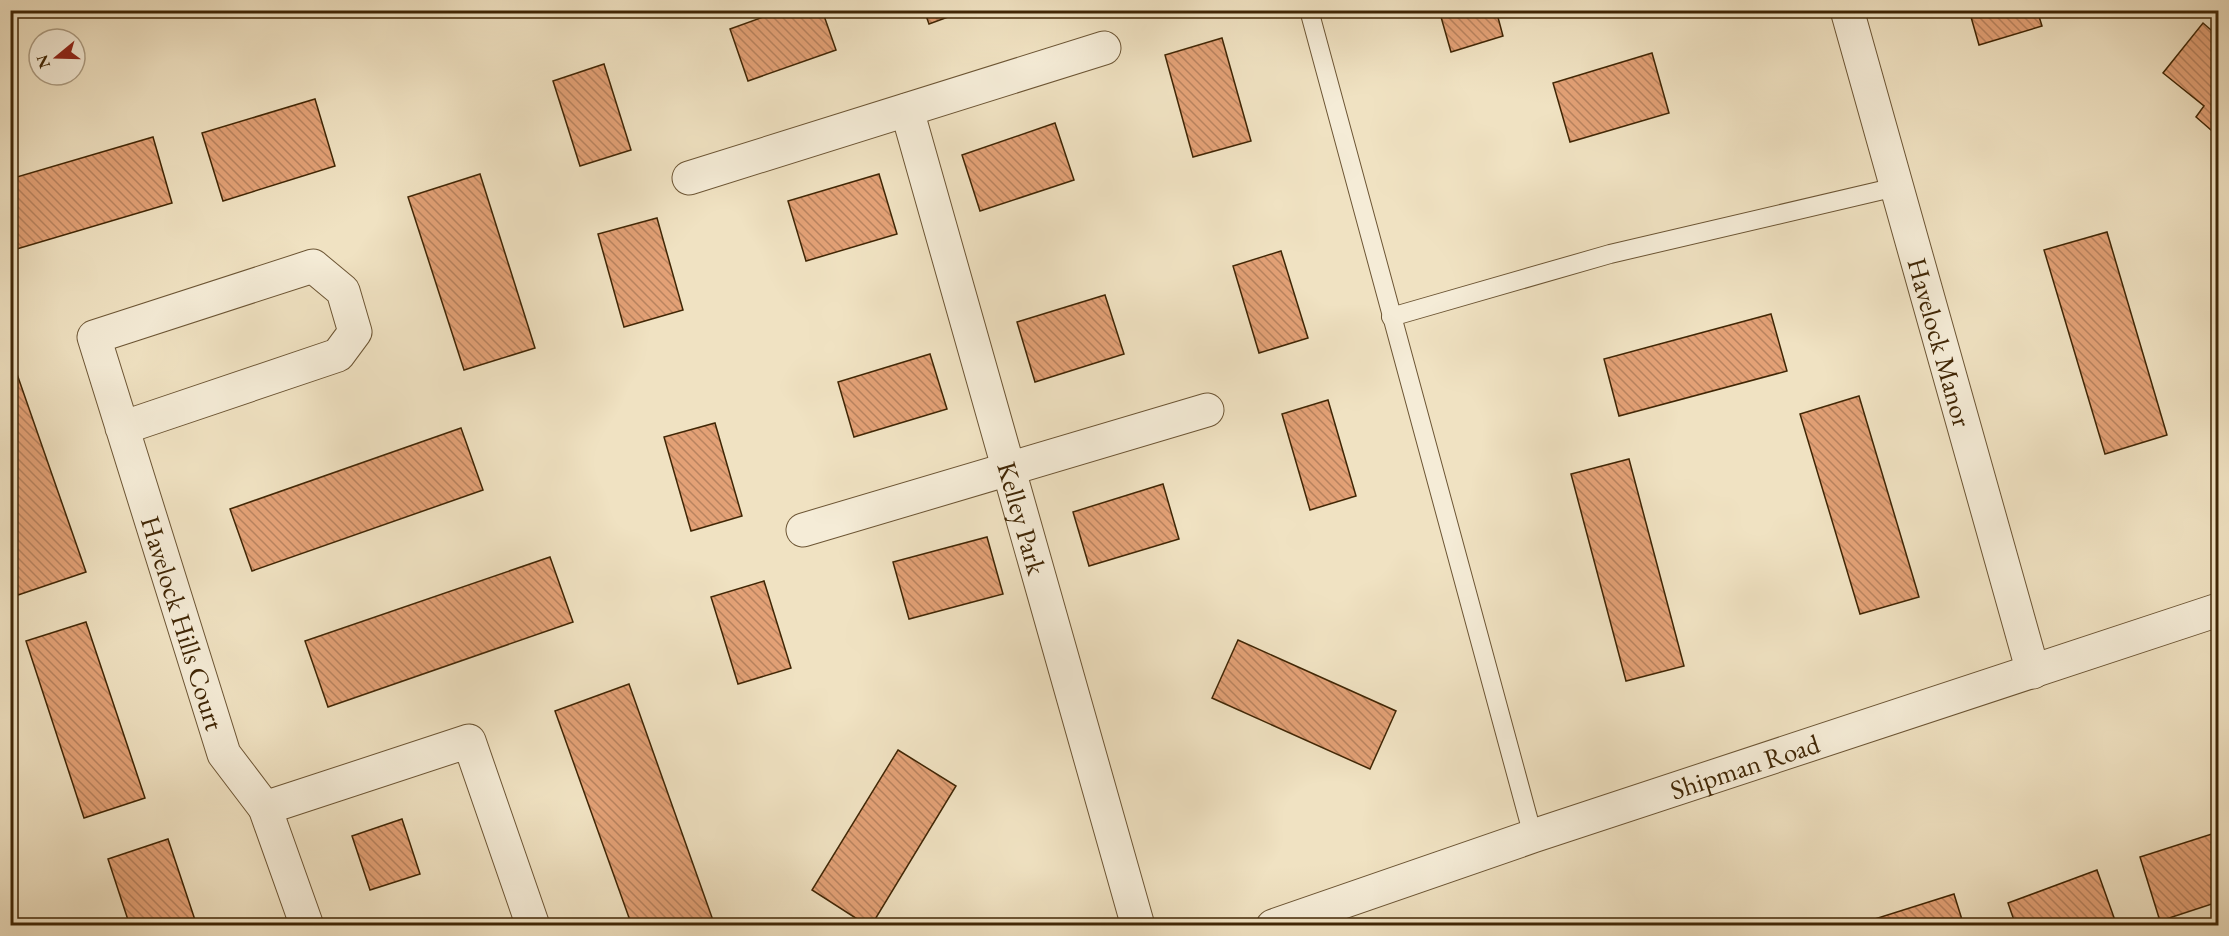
<svg xmlns="http://www.w3.org/2000/svg" width="2229" height="936" font-family="'EB Garamond',serif">
<defs>
<pattern id="building-back-hatch" width="6" height="6" patternUnits="userSpaceOnUse" patternTransform="scale(1.5)"><rect width="6" height="6" fill="#e3a176"/><path d="M-1 5l2 2M0 0l6 6M5-1l2 2" fill="none" stroke="#b9835f"/></pattern>
</defs>
<rect width="100%" height="100%" fill="#f0e2c2"/>
<filter id="stains"><feTurbulence type="fractalNoise" baseFrequency=".00333" numOctaves="4"/><feColorMatrix values="0 0 0 0 .2 0 0 0 0 .09 0 0 0 0 .02 0 0 0 .5 -.17"/></filter>
<radialGradient id="worn" r=".72"><stop offset=".6" stop-color="#630" stop-opacity="0"/><stop offset="1" stop-color="#630" stop-opacity=".3"/></radialGradient>
<g fill="url(#building-back-hatch)" stroke="#402605" stroke-width="1.5">
<polygon points="783,10 822,10 836,50 748,81 730,29"/>
<polygon points="924,10 967,10 929,24"/>
<polygon points="1439,10 1496,10 1503,36 1451,52"/>
<polygon points="1969,10 2037,10 2042,26 1979,45"/>
<polygon points="2203,23 2218,36 2218,136 2196,117 2204,106 2163,73"/>
<polygon points="1222,38 1251,141 1193,157 1165,55"/>
<polygon points="1652,53 1669,113 1570,142 1553,83"/>
<polygon points="604,64 631,150 580,166 553,81"/>
<polygon points="315,99 335,166 223,201 202,133"/>
<polygon points="1055,123 1074,180 980,211 962,155"/>
<polygon points="153,137 172,203 10,251 10,179"/>
<polygon points="480,174 535,348 464,370 408,197"/>
<polygon points="879,174 897,234 806,261 788,201"/>
<polygon points="657,218 683,310 624,327 598,234"/>
<polygon points="2107,232 2167,435 2105,454 2044,250"/>
<polygon points="1281,251 1308,338 1259,353 1233,266"/>
<polygon points="1105,295 1124,354 1035,382 1017,322"/>
<polygon points="1771,314 1787,371 1619,416 1604,359"/>
<polygon points="10,354 86,572 18,595 10,574"/>
<polygon points="930,354 947,409 854,437 838,382"/>
<polygon points="1859,396 1919,597 1860,614 1800,414"/>
<polygon points="1328,400 1356,496 1310,510 1282,414"/>
<polygon points="715,423 742,516 691,531 664,437"/>
<polygon points="461,428 483,490 252,571 230,509"/>
<polygon points="1629,459 1684,666 1626,681 1571,474"/>
<polygon points="1163,484 1179,539 1089,566 1073,512"/>
<polygon points="987,537 1003,594 909,619 893,562"/>
<polygon points="550,557 573,622 328,707 305,641"/>
<polygon points="764,581 791,668 738,684 711,597"/>
<polygon points="86,622 145,798 84,818 26,641"/>
<polygon points="1238,640 1396,711 1370,769 1212,698"/>
<polygon points="629,684 715,926 632,926 555,711"/>
<polygon points="898,750 956,786 871,926 868,926 812,890"/>
<polygon points="402,819 420,874 370,890 352,836"/>
<polygon points="2218,832 2218,902 2160,921 2140,857"/>
<polygon points="168,839 197,926 130,926 108,859"/>
<polygon points="2097,870 2117,926 2016,926 2008,903"/>
<polygon points="1954,894 1964,926 1862,926 1862,923"/>
</g>
<g fill="none" stroke-linecap="round" stroke-linejoin="round">
<defs>
<g id="lane">
<polyline points="1309,10 1533,836"/>
<polyline points="1391,317 1610,254 1896,187"/>
</g>
<g id="street">
<path id="s1" d="M1847,10L2033,672"/>
<path id="s2" d="M907,110L1138,926"/>
<polyline points="689,178 1104,48"/>
<path id="s3" d="M122,428L338,355L355,332L343,291L313,266L94,337L224,754L265,808L307,926"/>
<polyline points="803,530 1207,410"/>
<polyline points="265,808 469,741 533,926"/>
<path id="s4" d="M1273,926L1533,836L2218,610"/>
</g>
</defs>
<use href="#lane" stroke="#6c5534" stroke-width="20"/>
<use href="#street" stroke="#6c5534" stroke-width="35"/>
<use href="#lane" stroke="#f5ecd7" stroke-width="18"/>
<use href="#street" stroke="#f5ecd7" stroke-width="33"/>
</g>
<g text-anchor="middle" dominant-baseline="central" stroke-width="6" stroke-linejoin="round" paint-order="stroke">
<g font-size="27" fill="#402605" stroke="#f5ecd7">
<text stroke="none"><textPath href="#s1" startOffset="345">Havelock Manor</textPath></text>
<text stroke="none"><textPath href="#s2" startOffset="424">Kelley Park</textPath></text>
<text stroke="none"><textPath href="#s3" startOffset="868">Havelock Hills Court</textPath></text>
<text stroke="none"><textPath href="#s4" startOffset="498">Shipman Road</textPath></text>
</g>
</g>
<rect width="2229" height="936" fill="none" stroke="#f0e2c2" stroke-width="36"/>
<rect x="12" y="12" width="2205" height="912" fill="none" stroke="#402605" stroke-width="3"/>
<rect x="18" y="18" width="2193" height="900" fill="none" stroke="#402605" stroke-width="1.5"/>
<g transform="translate(57 57) rotate(251)"><circle r="28" fill="#f5ecd7" stroke="#ad9d83" stroke-width="1.5"/>
<path d="M0-4.5L10 22L0 15L-10 22Z" fill="#8f2418"/>
<text y="-9" font-size="16" font-weight="bold" text-anchor="middle" fill="#402605">N</text>
</g>
<rect width="100%" height="100%" filter="url(#stains)"/>
<rect width="100%" height="100%" fill="url(#worn)"/>
</svg>
